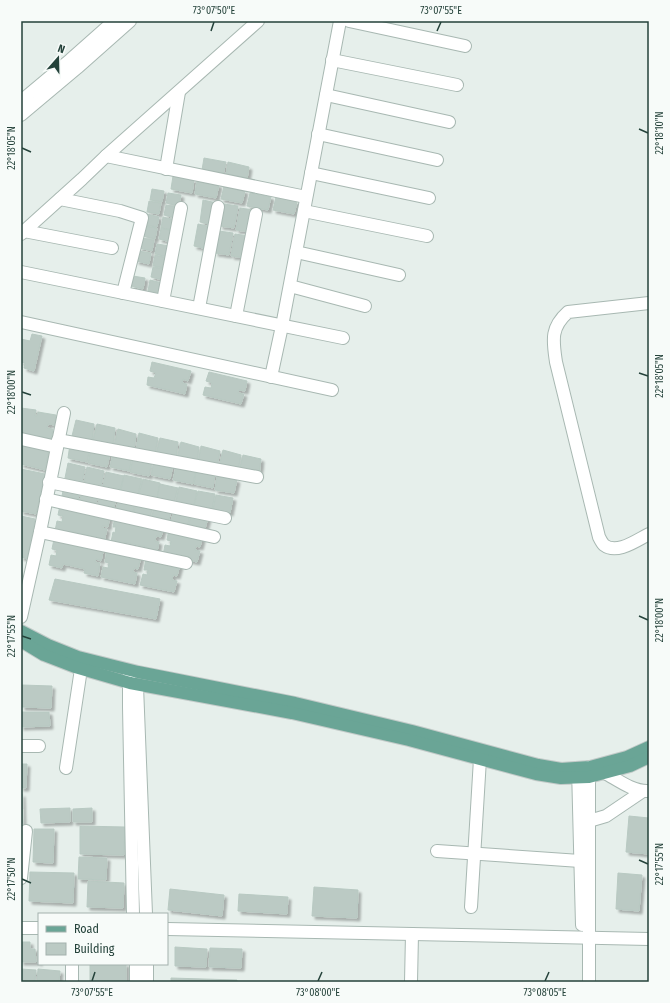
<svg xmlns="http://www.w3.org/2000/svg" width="670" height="1003" font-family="'Fira Sans Condensed',sans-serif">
<defs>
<filter id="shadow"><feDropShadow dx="3" dy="3" stdDeviation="1" flood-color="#0004"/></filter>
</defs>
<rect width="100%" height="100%" fill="#e6efeb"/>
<g fill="#bbcac4" stroke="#b8c9c2" filter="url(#shadow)">
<polygon points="204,158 226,162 223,175 202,170"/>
<polygon points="228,162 249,167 247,179 226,175"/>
<polygon points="173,176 194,180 192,193 171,189"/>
<polygon points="197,181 219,185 216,198 195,194"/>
<polygon points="224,186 245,191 242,203 221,199"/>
<polygon points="152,189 164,191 162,202 150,200"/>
<polygon points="168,193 181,195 179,206 166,203"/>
<polygon points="250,193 271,197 268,210 247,206"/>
<polygon points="276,197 297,202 294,214 273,210"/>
<polygon points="203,200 217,203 214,225 200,222"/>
<polygon points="149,201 161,203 159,214 147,212"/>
<polygon points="224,204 238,206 234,228 220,226"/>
<polygon points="166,205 178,207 176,218 164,215"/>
<polygon points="240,208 254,210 250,232 236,230"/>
<polygon points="147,214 159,217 157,227 145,225"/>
<polygon points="163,217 175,220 173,230 161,228"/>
<polygon points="198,224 212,227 208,249 194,246"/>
<polygon points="145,226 157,228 155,239 143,236"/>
<polygon points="161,228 173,231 171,242 159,239"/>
<polygon points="219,231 233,233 229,255 215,253"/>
<polygon points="235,234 249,236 245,258 231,256"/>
<polygon points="142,238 154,240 152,251 139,248"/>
<polygon points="157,244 170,246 168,257 155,254"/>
<polygon points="138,251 151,253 149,264 136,261"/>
<polygon points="155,255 167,258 165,268 153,266"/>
<polygon points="153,267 165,269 163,280 151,277"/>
<polygon points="133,276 145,278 143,289 131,286"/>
<polygon points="150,280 162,283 160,293 148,291"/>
<polygon points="32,334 42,336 34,371 24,368 25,363 21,362 21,339 30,341"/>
<polygon points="152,362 191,371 188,381 183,379 182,383 187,384 185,394 147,385 148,377 154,378 156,373 150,371"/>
<polygon points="209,372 247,381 245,391 239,390 238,393 244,394 241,404 203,395 205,387 211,388 212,383 206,381"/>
<polygon points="21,408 36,410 35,416 37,416 38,412 56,415 55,425 48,424 47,428 53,429 51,439 21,433 22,419 21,418"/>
<polygon points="76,420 94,424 92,441 72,436"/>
<polygon points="97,424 115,428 113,445 93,440"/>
<polygon points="118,429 136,434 134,450 114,446"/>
<polygon points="139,433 158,438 155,454 136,450"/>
<polygon points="160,438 178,442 176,459 156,454"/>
<polygon points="181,442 199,447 197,463 177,459"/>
<polygon points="21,443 49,449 45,470 21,464"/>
<polygon points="70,444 90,448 87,462 68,458"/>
<polygon points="201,446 220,451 217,467 198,463"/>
<polygon points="91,449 110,453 107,467 88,463"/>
<polygon points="223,450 241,455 238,471 219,467"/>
<polygon points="113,454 132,458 129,471 110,467"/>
<polygon points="243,455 261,459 259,476 239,471"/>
<polygon points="133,458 152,462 149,476 130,472"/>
<polygon points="154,462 173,465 170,479 151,475"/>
<polygon points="68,463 85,467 82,482 65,478"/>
<polygon points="87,467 104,471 101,486 84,482"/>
<polygon points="176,467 196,470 193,484 173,480"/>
<polygon points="21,469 45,474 36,514 21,511"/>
<polygon points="196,470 215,474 213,488 194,484"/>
<polygon points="106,472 124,476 120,490 103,486"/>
<polygon points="124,475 142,479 138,494 121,490"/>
<polygon points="217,476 237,480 234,493 215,490"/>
<polygon points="143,479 160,483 157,498 139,494"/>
<polygon points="160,484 178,488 174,502 157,498"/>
<polygon points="64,486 80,490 77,505 61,501"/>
<polygon points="179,487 197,491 194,505 176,501"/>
<polygon points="82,490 98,494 95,508 79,505"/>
<polygon points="198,491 215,494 212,509 194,505"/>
<polygon points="100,494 116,498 113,513 97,509"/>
<polygon points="216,495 233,498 230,513 213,509"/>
<polygon points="119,498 135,502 132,517 115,513"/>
<polygon points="136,502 153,506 149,521 133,517"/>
<polygon points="60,505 110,514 108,527 102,526 102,528 107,529 104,542 90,539 91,536 69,531 68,534 55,531 57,521 62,522 63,516 58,515"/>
<polygon points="154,507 171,510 168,525 151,521"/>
<polygon points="174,510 190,514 187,529 170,525"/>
<polygon points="191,514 208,518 204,532 188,529"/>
<polygon points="21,516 35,519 27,559 21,557"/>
<polygon points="115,516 164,526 161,537 156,536 155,541 159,542 157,552 146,550 147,547 124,542 123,545 111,542 113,532 115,533 116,527 113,527"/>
<polygon points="169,528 203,535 200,547 196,546 195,550 200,551 197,562 163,555 165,545 170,546 171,541 167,540"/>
<polygon points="54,539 104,548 101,561 96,559 95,562 100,563 98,576 84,573 85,569 63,564 62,568 49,565 51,555 56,556 57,550 52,549"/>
<polygon points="107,550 141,557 138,569 134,568 133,572 137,573 135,584 101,577 103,567 108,568 109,563 105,562"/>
<polygon points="146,558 180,565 177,576 173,575 172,580 177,581 174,592 140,585 143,574 147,575 148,570 144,570"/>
<polygon points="55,579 160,599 156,619 49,600"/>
<polygon points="22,685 52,686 51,708 22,707"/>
<polygon points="21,712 49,712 50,726 21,727"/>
<polygon points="21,764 27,764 26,788 21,788"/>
<polygon points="21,794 22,794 23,823 21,823"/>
<polygon points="70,808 70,822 41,823 40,809"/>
<polygon points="92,808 92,822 73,822 73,809"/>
<polygon points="629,816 649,818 649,854 626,852"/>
<polygon points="80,826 125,827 124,855 80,854"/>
<polygon points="34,829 54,829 53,863 33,862"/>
<polygon points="79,857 107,858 106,880 78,879"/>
<polygon points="30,872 74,873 73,903 29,901"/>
<polygon points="618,873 642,875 639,911 616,909"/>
<polygon points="88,881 124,883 123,908 87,907"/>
<polygon points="314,887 358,890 357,918 312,916"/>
<polygon points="170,889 224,895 222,916 168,910"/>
<polygon points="239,894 288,897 287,914 238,911"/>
<polygon points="21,942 30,942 30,949 35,949 36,962 21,962"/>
<polygon points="175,947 207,949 206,967 175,966"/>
<polygon points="210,948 242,949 241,968 209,967"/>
<rect x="38" y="951" width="1" height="12"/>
<rect x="90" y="964" width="36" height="18"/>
<polygon points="21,969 36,970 35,981 21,982"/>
<polygon points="38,969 60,971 59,982 37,982"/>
<polygon points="171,978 237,980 237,982 171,982"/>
</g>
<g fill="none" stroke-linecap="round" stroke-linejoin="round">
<defs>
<g id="minor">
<polyline points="349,21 465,46"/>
<polyline points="332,60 457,85"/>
<polyline points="326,95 449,122"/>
<polyline points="21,101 70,60 114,21"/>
<polyline points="21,115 77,68 130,21"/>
<polyline points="318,134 437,160"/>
<polyline points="106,156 306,197"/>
<polyline points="166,169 179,92"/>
<polyline points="311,173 429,198"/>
<polyline points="60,199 120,211 142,218 123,293"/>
<polyline points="304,211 427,236"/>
<polyline points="24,231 112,248"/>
<polyline points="21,234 82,179 106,156 258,21"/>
<polyline points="296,252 399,275"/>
<polyline points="21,272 343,338"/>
<polyline points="290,286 365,306"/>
<polyline points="163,301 181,208"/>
<path d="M649,303L568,312C550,328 553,341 556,362L599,537C600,539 602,543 604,545C617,555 637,540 649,534"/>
<polyline points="199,308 218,207"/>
<polyline points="236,316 256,214"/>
<polyline points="21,322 332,390"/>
<polyline points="271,377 282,326 340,21"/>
<polyline points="21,439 57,447"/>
<polyline points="58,440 257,477"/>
<polyline points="49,482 225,518"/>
<polyline points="46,499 214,537"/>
<polyline points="40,532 186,563"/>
<polyline points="21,617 40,532 64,413"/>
<polyline points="129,673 129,707 133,914"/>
<polyline points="137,686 146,914"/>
<polyline points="21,746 39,746"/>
<polyline points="66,768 81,669"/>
<polyline points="578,768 582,925"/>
<path d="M605,773C618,780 632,791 647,791"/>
<polyline points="589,821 606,816 643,791"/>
<polyline points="437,851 580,861"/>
<polyline points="21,878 26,831"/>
<polyline points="471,907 480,759"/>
<polyline points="21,928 39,928"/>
<polyline points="167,929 649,939"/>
<polyline points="72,964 72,982"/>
<polyline points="136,964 136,982"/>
<polyline points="147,964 147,982"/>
<polyline points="411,982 412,934"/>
<polyline points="589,982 589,767"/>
</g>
<g id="major">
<polyline points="21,631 48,645 78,657 138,672 295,703 412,731 538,765 561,769 590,767 627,757 649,747"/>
<polyline points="21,641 44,655 75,667 130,683 292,713 409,740 536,774 561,778 589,777 630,766 649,757"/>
</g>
</defs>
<use href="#minor" stroke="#a8b8b2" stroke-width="14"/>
<use href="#major" stroke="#c2cac8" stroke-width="14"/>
<use href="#minor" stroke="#fff" stroke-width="12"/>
<use href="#major" stroke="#6aa596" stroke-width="12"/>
</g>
<path fill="none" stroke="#24423a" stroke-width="1.5" d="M211,31L214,22M437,31L441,22M639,129L648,133M22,148L31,152M639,373L648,376M22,392L31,395M639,616L648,620M22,636L31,639M639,860L648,864M22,879L31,883M92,981L95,972M318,981L322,972M545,981L549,972"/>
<rect width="670" height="1003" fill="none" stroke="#f7fbf9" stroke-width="44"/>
<rect x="38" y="913" width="130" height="52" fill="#f7fbf9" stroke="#a3b1ad"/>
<rect x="46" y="926" width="20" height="6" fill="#6aa596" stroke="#a3b1ad"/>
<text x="74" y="933" font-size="12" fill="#24423a">Road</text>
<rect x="46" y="943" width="20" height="12" fill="#bbcac4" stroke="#a3b1ad"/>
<text x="74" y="953" font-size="12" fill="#24423a">Building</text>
<g transform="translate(58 58) rotate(20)" stroke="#f7fbf9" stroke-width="3" paint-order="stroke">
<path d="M0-3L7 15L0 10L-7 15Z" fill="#24423a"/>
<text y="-6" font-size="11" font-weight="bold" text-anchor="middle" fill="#24423a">N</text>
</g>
<rect x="22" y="22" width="626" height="959" fill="none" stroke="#24423a" stroke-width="1.5"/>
<g font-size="10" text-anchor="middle" fill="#24423a">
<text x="214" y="14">73°07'50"E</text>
<text x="441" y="14">73°07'55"E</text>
<text transform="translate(659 133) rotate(-90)" y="4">22°18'10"N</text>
<text transform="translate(11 148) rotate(-90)" y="4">22°18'05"N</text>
<text transform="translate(659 376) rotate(-90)" y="4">22°18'05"N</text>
<text transform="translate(11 392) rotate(-90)" y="4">22°18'00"N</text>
<text transform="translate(659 620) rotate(-90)" y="4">22°18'00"N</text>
<text transform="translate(11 636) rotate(-90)" y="4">22°17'55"N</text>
<text transform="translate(659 864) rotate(-90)" y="4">22°17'55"N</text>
<text transform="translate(11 879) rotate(-90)" y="4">22°17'50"N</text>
<text x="92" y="996">73°07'55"E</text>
<text x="318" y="996">73°08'00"E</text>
<text x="545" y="996">73°08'05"E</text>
</g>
</svg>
